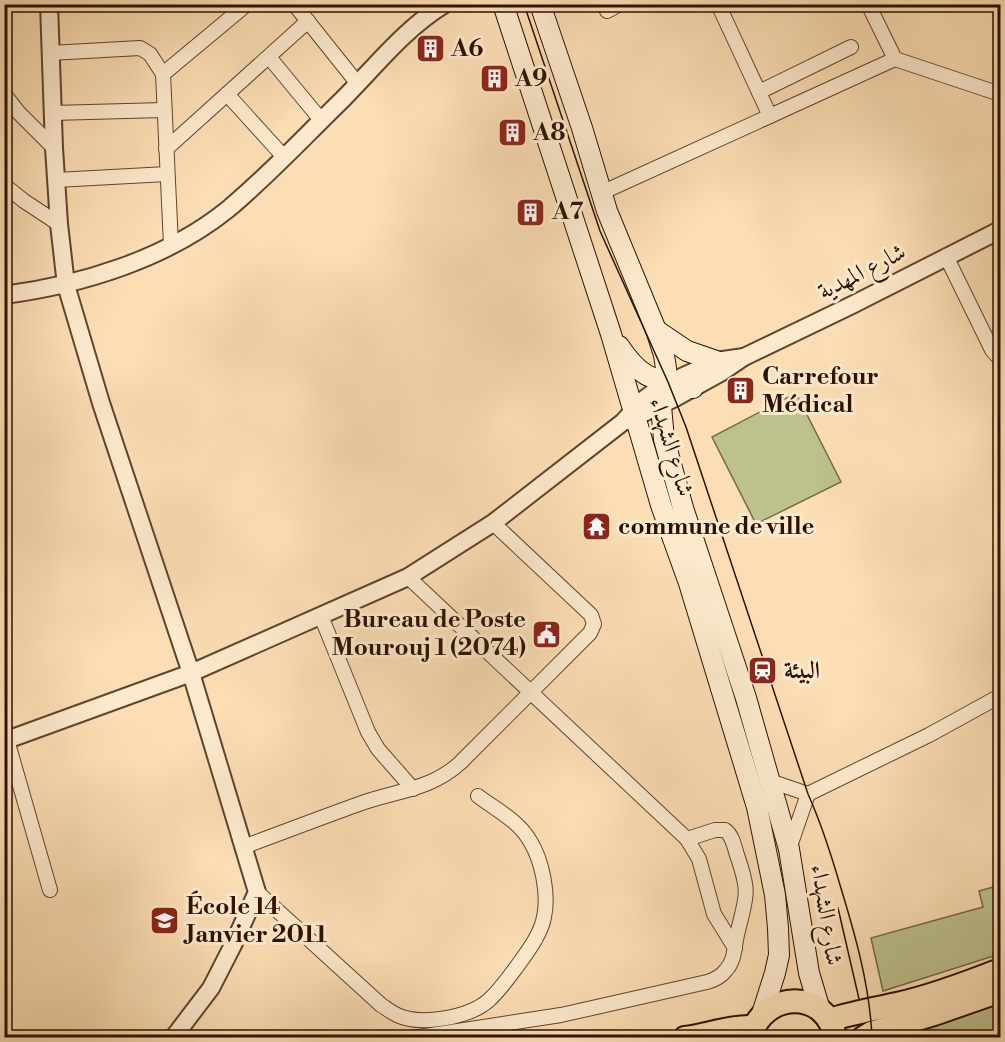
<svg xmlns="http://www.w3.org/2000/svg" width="1005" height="1042" font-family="'Libre Bodoni',Amiri,serif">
<rect width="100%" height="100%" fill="#fcdeb4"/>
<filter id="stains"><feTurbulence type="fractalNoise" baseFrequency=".00333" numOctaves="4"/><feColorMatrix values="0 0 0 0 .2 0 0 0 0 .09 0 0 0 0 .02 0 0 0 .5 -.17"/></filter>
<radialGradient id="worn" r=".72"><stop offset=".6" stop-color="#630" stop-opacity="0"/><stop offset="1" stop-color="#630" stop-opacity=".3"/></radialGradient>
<g fill="#bdc18e" stroke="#756947" stroke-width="1.5">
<polygon points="796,393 841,482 756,524 712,437"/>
<polygon points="1000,885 1000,954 883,991 871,938 983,907 979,891"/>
<polygon points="1000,1000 1000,1037 884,1037"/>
</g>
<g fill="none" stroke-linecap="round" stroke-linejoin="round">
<defs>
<g id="minor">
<polyline points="294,4 358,84"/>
<polyline points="718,4 770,116"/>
<polyline points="868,4 895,59 1000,94"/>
<polyline points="607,11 620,4"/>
<polyline points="50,53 140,48 150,54 163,74"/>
<polyline points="269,57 321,120"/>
<polyline points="759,92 851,47"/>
<polyline points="4,94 19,113 54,148"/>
<polyline points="227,94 284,157"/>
<polyline points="52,113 164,110"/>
<polyline points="166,149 308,21"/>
<polyline points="56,180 167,174"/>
<polyline points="4,185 24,201 59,224"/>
<polyline points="601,193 895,59"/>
<polyline points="171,245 163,74 247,4"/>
<polyline points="946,256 992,350 1000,359"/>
<polyline points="408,577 687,839 699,859 714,914 735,948"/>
<polyline points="321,616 368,732 378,749 413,789"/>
<polyline points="7,740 50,890"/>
<polyline points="770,781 808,794"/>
<path d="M243,847C281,833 320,818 359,804C394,791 431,790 460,763L590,633L594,624L591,615L493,523"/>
<polyline points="789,849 808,794 929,735 1000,696"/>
<path d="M257,892L381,1005C386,1008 391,1012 397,1015C420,1026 469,1018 489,1000C500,990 509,977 518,965C528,951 541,934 544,917C549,894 542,860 530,841C519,821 495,809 478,796"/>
<path d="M412,1038L561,1015L707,982C714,980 721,977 726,970C735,960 734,948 737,935C746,896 751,895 737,855C734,846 733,836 725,830H715L687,839"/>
</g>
<g id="tertiary">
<polyline points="49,4 54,148 59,224 66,285 101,403 191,673 257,892 233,945 211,988 173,1038"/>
<path d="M4,295C81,285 166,259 227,210C268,176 304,137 342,100C375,67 404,29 445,4"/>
<polyline points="627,421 675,398 722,372 744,357 852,305 1000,230"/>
<polyline points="4,741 191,673 408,577 493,523 623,422 643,400 662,386 716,361 744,357"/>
</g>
<g id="secondary">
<polyline points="503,4 611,334 661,505 689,583 757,807 775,895 778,928 779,955 775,973 762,1014"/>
<polyline points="540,4 582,128 607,211 656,330 664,355 668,382 661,406 664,439 683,508 746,698 789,849 809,973 820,1010"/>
<polyline points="656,330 687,351 716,361"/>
<path d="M619,346C643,382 655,379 693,388"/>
</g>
<g id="trunk">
<path d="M829,1020C852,1013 874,1009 897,1004C933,996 967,983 1000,970"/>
<path d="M685,1038C708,1035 730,1026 753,1027"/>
<path d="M750,1038C763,989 828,989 835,1038"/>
<polyline points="863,1038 871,1033 934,1014 1000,991"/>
</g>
</defs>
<use href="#minor" stroke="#61442d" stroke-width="16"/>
<use href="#tertiary" stroke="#61442d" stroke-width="20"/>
<use href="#secondary" stroke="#2d1100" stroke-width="22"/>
<use href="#trunk" stroke="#2d1100" stroke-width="26"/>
<use href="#minor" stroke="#fdeace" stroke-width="14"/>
<use href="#tertiary" stroke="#fdeace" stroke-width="16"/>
<use href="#secondary" stroke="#fdeace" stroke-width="20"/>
<use href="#trunk" stroke="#fcdeb4" stroke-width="22"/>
<g stroke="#2d1100" stroke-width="1.5">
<path d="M524,4L600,231L668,382L686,427L808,794C821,823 831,854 840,885C855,934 870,986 872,1038"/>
<polyline points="838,908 859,999"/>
</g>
</g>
<defs>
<symbol id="building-square" viewBox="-11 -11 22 22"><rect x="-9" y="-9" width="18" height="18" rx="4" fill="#8f2418" stroke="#fdeace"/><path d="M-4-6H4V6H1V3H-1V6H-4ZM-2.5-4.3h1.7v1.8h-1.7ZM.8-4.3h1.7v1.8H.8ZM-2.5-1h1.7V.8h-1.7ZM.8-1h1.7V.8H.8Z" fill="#fff"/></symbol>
<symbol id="temple-square" viewBox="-11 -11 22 22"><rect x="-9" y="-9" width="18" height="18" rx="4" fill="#8f2418" stroke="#fdeace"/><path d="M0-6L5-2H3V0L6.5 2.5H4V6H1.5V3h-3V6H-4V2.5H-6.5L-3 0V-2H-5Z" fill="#fff"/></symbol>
<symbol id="civic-square" viewBox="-11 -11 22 22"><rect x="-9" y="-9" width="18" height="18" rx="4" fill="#8f2418" stroke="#fdeace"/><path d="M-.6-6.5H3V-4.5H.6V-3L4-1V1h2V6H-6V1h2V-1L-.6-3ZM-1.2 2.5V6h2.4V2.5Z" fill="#fff"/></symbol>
<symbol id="station-square" viewBox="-11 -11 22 22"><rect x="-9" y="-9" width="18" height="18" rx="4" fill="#8f2418" stroke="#fdeace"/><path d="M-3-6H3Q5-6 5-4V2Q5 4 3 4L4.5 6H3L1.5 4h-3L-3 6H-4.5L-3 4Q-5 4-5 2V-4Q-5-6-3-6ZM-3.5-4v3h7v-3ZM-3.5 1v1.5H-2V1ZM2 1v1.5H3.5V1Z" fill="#fff"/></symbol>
<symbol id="school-square" viewBox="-11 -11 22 22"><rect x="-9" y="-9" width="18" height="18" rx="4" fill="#8f2418" stroke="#fdeace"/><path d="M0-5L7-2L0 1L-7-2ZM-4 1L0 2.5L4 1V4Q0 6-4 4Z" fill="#fff"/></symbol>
</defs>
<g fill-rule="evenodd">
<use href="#building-square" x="414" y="32" width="33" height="33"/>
<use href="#building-square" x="478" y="62" width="33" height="33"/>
<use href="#building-square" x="496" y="116" width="33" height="33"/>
<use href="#building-square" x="514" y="196" width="33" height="33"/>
<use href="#building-square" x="724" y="374" width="33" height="33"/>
<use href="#temple-square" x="580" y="510" width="33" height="33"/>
<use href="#civic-square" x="530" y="618" width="33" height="33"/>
<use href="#station-square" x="746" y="654" width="33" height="33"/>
<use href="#school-square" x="148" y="904" width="33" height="33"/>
</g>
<g text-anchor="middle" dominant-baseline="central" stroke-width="6" stroke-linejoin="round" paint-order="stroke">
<g font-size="24" font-weight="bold" fill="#2d1100" stroke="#fdeace" text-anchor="start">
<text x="451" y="49">A6</text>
<text x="515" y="79">A9</text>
<text x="533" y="133">A8</text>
<text x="552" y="212">A7</text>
<text x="762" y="377">Carrefour<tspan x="762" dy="28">Médical</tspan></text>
<text x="618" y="527">commune de ville</text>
<text x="526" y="620" text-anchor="end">Bureau de Poste<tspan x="526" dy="28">Mourouj 1 (2074)</tspan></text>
<text x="784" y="671">البيئة</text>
<text x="186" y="907">École 14<tspan x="186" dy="28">Janvier 2011</tspan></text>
</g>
<g font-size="24" fill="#2d1100" stroke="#fdeace">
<text transform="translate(862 272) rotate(-27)">شارع المهدية</text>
<text transform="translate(671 447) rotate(73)">شارع الشهداء</text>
<text transform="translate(826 915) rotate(81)">شارع الشهداء</text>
</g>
</g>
<rect width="1005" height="1042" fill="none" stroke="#fcdeb4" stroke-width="24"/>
<rect x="6" y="6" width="993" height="1030" fill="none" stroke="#2d1100" stroke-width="3"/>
<rect x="12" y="12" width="981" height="1018" fill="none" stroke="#2d1100" stroke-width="1.5"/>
<rect width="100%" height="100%" filter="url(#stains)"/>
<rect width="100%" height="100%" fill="url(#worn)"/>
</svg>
